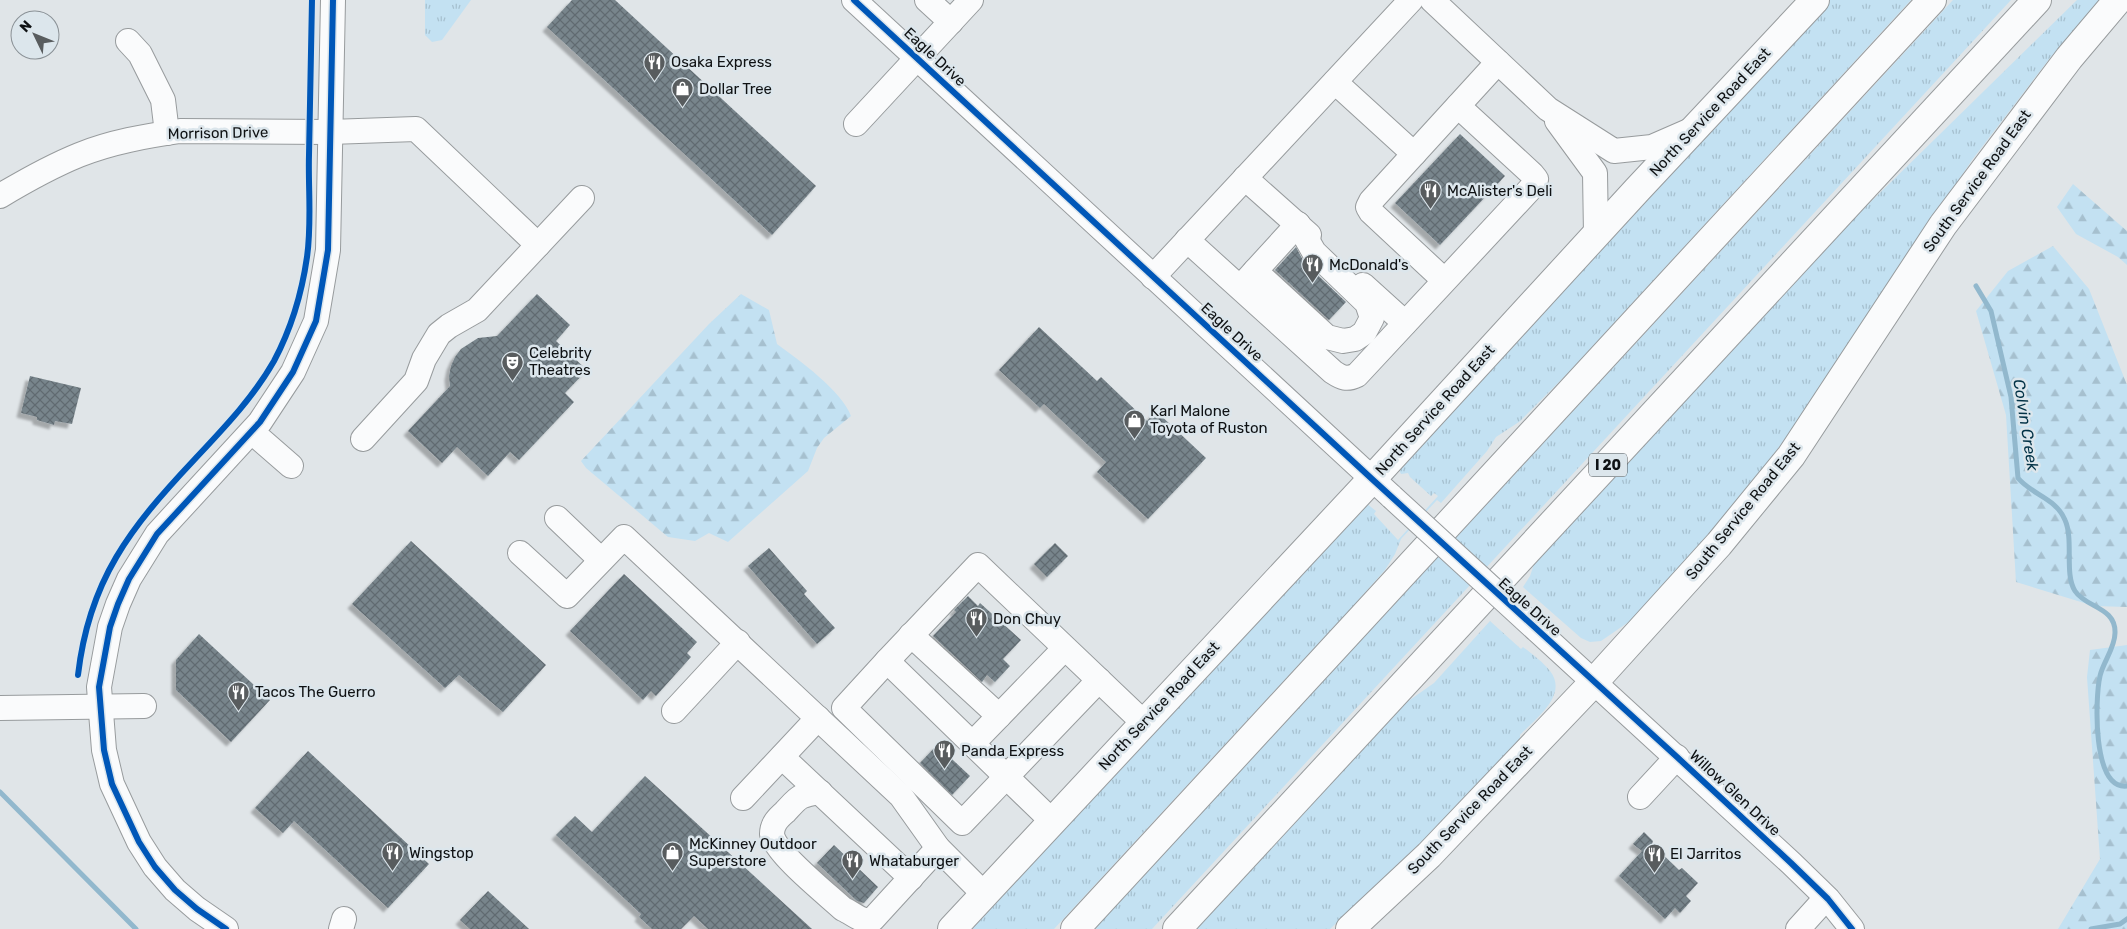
<svg xmlns="http://www.w3.org/2000/svg" width="2127" height="929" font-family="Rubik,sans-serif">
<defs>
<pattern id="grass-tufts" width="24" height="20" patternUnits="userSpaceOnUse" patternTransform="scale(1.25)"><rect width="24" height="20" fill="#c3e1f2"/><path d="M3 7l-1-3M5 7V3M7 7l1-3M15 17l-1-3M17 17v-4M19 17l1-3" fill="none" stroke="#a6c0cf"/></pattern>
<pattern id="forest-firs" width="22" height="20" patternUnits="userSpaceOnUse" patternTransform="scale(1.25)"><rect width="22" height="20" fill="#c3e1f2"/><path d="M5 1l3.5 6h-7zM16 11l3.5 6h-7z" fill="#a6c0cf"/></pattern>
<pattern id="building-cross-hatch" width="8" height="8" patternUnits="userSpaceOnUse" patternTransform="scale(1.25)"><rect width="8" height="8" fill="#78858c"/><path d="M0 0l8 8M0 8l8-8" fill="none" stroke="#616b71"/></pattern>
<filter id="shadow"><feDropShadow dx="-4.5" dy="4.5" stdDeviation="1" flood-color="#0004"/></filter>
</defs>
<rect width="100%" height="100%" fill="#e0e5e8"/>
<g fill="url(#grass-tufts)">
<polygon points="425,0 471,0 442,40 432,42 425,35"/>
<polygon points="1830,0 1911,0 1568,373 1519,422 1496,437 1487,451 1441,503 1437,500 1401,539 1395,554 1385,570 1354,605 1054,929 971,929 1366,503 1376,511 1374,514 1398,540 1438,496 1434,493 1431,496 1410,477 1408,473 1401,474 1398,468"/>
<polygon points="1953,0 2011,0 1152,929 1094,929"/>
<polygon points="2077,0 2101,0 2050,58 1972,160 1811,404 1747,490 1699,547 1633,619 1601,641 1590,642 1581,638 1523,587 1530,576 1535,561 1841,231"/>
<path d="M1490,621L1521,649L1523,647C1532,654 1543,662 1550,671C1569,695 1535,719 1520,735V742L1459,806L1330,929H1191L1397,709L1434,683Z"/>
</g>
<g fill="url(#forest-firs)">
<polygon points="2073,184 2127,231 2127,265 2118,257 2076,234 2057,207"/>
<polygon points="2053,246 2089,289 2127,385 2127,607 2094,606 2016,582 2006,415 1976,311 2008,271"/>
<path d="M741,294L769,310L777,344C799,360 842,391 851,416L824,438L817,448L808,471L728,542L709,533L695,541L668,537L586,468L581,461L709,324Z"/>
<polygon points="2127,645 2127,929 2058,929 2100,859 2087,677 2090,650"/>
</g>
<g fill="none" stroke-linecap="round" stroke-linejoin="round">
<g stroke="#92b8cd" stroke-width="5">
<path d="M1976,286L1991,311L2011,397L2018,478C2032,495 2056,498 2065,520C2074,540 2064,574 2075,591C2086,608 2116,607 2115,633C2115,648 2103,662 2100,676C2095,698 2092,790 2127,786"/>
<polyline points="0,792 136,929"/>
<polyline points="2091,929 2120,924 2127,919"/>
</g>
</g>
<g fill="url(#building-cross-hatch)" filter="url(#shadow)">
<polygon points="572,0 615,0 816,186 772,235 547,27"/>
<polygon points="1460,134 1505,176 1440,245 1395,203"/>
<polygon points="1296,247 1304,262 1346,302 1329,320 1275,270"/>
<polygon points="537,294 570,325 556,341 587,370 565,393 574,402 519,460 510,452 488,476 457,447 442,463 408,431 450,386 449,376 451,366 455,357 461,349 478,338 497,336"/>
<polygon points="1039,327 1097,381 1101,377 1147,421 1156,411 1206,458 1148,519 1097,472 1106,462 1044,404 1040,408 999,370"/>
<polygon points="30,376 81,388 72,424 55,421 54,425 37,420 37,417 21,413"/>
<polygon points="411,541 546,665 503,712 459,675 445,688 352,604"/>
<polygon points="1055,543 1068,556 1047,577 1034,564"/>
<polygon points="769,548 807,591 804,594 835,628 817,644 748,566"/>
<polygon points="624,574 697,642 687,653 691,657 656,696 651,691 643,700 570,631"/>
<polygon points="968,596 978,606 980,603 1021,640 1003,659 1010,666 995,682 987,675 982,682 933,636 956,612 954,610"/>
<polygon points="199,634 270,700 231,742 176,690 176,660"/>
<polygon points="937,745 970,776 952,795 920,763"/>
<polygon points="308,751 429,864 388,908 294,821 283,833 255,808"/>
<polygon points="645,776 812,929 708,929 694,916 681,929 652,929 639,917 641,914 556,835 575,816 592,832"/>
<polygon points="1644,832 1653,841 1652,844 1679,870 1682,868 1698,883 1686,896 1691,901 1680,913 1675,908 1665,919 1619,876 1642,851 1633,844"/>
<polygon points="834,845 878,887 864,903 857,901 817,863"/>
<polygon points="488,891 529,929 470,929 460,920"/>
</g>
<g fill="none" stroke-linecap="round" stroke-linejoin="round">
<defs>
<g id="minor">
<polyline points="854,0 1392,497"/>
<polyline points="927,0 951,22"/>
<polyline points="1432,0 1548,109 1614,151 1652,147 1691,130"/>
<polyline points="128,41 140,54 163,100 167,133"/>
<polyline points="1335,82 1414,154"/>
<polyline points="1557,121 1595,173 1596,234"/>
<polyline points="856,124 971,0"/>
<polyline points="1245,178 1309,235"/>
<path d="M0,196C25,181 52,166 79,155C111,142 146,136 180,131L330,132L416,129L538,245"/>
<path d="M1187,240L1333,372C1342,378 1347,380 1357,375L1532,187L1536,179L1532,174L1458,106"/>
<polyline points="1255,271 1327,337 1343,341 1355,339 1364,333 1372,318 1367,303 1314,252 1298,224"/>
<polyline points="1153,277 1411,0"/>
<polyline points="1444,280 1371,212 1368,207 1371,201 1498,62"/>
<polyline points="1245,282 1298,224"/>
<polyline points="1363,285 1405,323"/>
<polyline points="252,432 291,466"/>
<polyline points="363,439 416,381 424,359 439,334 449,326 477,310 582,198"/>
<polyline points="557,518 601,560"/>
<polyline points="520,553 567,596 624,537 901,796 938,848 984,894"/>
<polyline points="1537,630 1791,863 1828,899 1852,929"/>
<polyline points="911,635 999,716"/>
<polyline points="887,661 844,708 962,823 1099,680"/>
<polyline points="0,708 144,706"/>
<polyline points="674,711 738,642"/>
<polyline points="972,744 1064,649"/>
<polyline points="782,757 911,878"/>
<path d="M820,792C798,796 800,796 785,812C778,818 772,824 772,834C774,852 828,895 843,909C853,913 863,924 873,919L938,848"/>
<polyline points="1640,797 1677,757"/>
<polyline points="743,798 818,718"/>
<polyline points="1052,821 887,661 978,565 1144,723"/>
<polyline points="226,929 197,909 175,890 155,867 139,842 112,784 104,750 99,687 110,627 118,604 129,579 157,534 260,422 293,372 316,321 328,250 333,0"/>
<polyline points="341,929 344,919"/>
<polyline points="1798,929 1826,898"/>
</g>
<g id="major">
<polyline points="952,929 1372,479 1637,190 1815,0"/>
<polyline points="1350,929 1429,855 1594,682 1719,544 1791,456 1943,225 2069,58 2118,0"/>
</g>
<g id="highway">
<polyline points="1075,929 1932,0"/>
<polyline points="1177,929 2037,0"/>
</g>
</defs>
<use href="#minor" stroke="#979b9d" stroke-width="26"/>
<use href="#major" stroke="#979b9d" stroke-width="30"/>
<use href="#highway" stroke="#979b9d" stroke-width="30"/>
<use href="#minor" stroke="#fafbfc" stroke-width="24"/>
<use href="#major" stroke="#fafbfc" stroke-width="28"/>
<use href="#highway" stroke="#fafbfc" stroke-width="28"/>
<defs>
<polyline id="minor-bridge" points="1392,497 1537,630"/>
</defs>
<use href="#minor-bridge" stroke="#979b9d" stroke-width="26" stroke-linecap="butt"/>
<use href="#minor-bridge" stroke="#fafbfc" stroke-width="24"/>
<defs>
<g id="cycleway">
<polyline points="854,0 1372,479 1677,757 1791,863 1828,899 1852,929"/>
<path d="M78,675C89,580 130,528 194,460C223,429 253,398 274,361C291,329 302,292 307,257C312,223 308,188 309,155C310,103 311,52 312,0"/>
<polyline points="226,929 197,909 175,890 155,867 139,842 112,784 104,750 99,687 110,627 118,604 129,579 157,534 260,422 293,372 316,321 328,250 333,0"/>
</g>
</defs>
<use href="#cycleway" stroke="#dce6ec" stroke-width="9"/>
<use href="#cycleway" stroke="#0057b8" stroke-width="6"/>
</g>
<defs>
<symbol id="restaurant-pin" viewBox="-11 -11 22 30"><path d="M0 17L-7.5 6A9.5 9.5 0 1 1 7.5 6Z" fill="#585c5e" stroke="#dce6ec"/><path d="M-5-6h1v4h1v-4h1v4h1v-4h1v5L-1.5 .5V6h-2V.5L-5-1ZM5-6V6H3V1.5H1.5Q1.5-4 5-6Z" fill="#fff"/></symbol>
<symbol id="shop-pin" viewBox="-11 -11 22 30"><path d="M0 17L-7.5 6A9.5 9.5 0 1 1 7.5 6Z" fill="#585c5e" stroke="#dce6ec"/><path d="M-5-2.5h2.3a2.7 3.5 0 0 1 5.4 0H5L5.5 6h-11ZM-1.5-2.5h3a1.5 2.3 0 0 0-3 0Z" fill="#fff"/></symbol>
<symbol id="theatre-pin" viewBox="-11 -11 22 30"><path d="M0 17L-7.5 6A9.5 9.5 0 1 1 7.5 6Z" fill="#585c5e" stroke="#dce6ec"/><path d="M-5-5.5Q0-4 5-5.5V0Q5 5 0 6Q-5 5-5 0ZM-3.3-2.5H-1v1.5H-3.3ZM1-2.5H3.3v1.5H1ZM-2.8 1Q0 5.5 2.8 1Z" fill="#fff"/></symbol>
</defs>
<g fill-rule="evenodd">
<use href="#restaurant-pin" x="642" y="50" width="25" height="34"/>
<use href="#shop-pin" x="670" y="76" width="25" height="34"/>
<use href="#restaurant-pin" x="1418" y="178" width="25" height="34"/>
<use href="#restaurant-pin" x="1300" y="252" width="25" height="34"/>
<use href="#theatre-pin" x="500" y="350" width="25" height="34"/>
<use href="#shop-pin" x="1122" y="408" width="25" height="34"/>
<use href="#restaurant-pin" x="964" y="606" width="25" height="34"/>
<use href="#restaurant-pin" x="226" y="680" width="25" height="34"/>
<use href="#restaurant-pin" x="932" y="738" width="25" height="34"/>
<use href="#restaurant-pin" x="380" y="840" width="25" height="34"/>
<use href="#shop-pin" x="660" y="840" width="25" height="34"/>
<use href="#restaurant-pin" x="1642" y="842" width="25" height="34"/>
<use href="#restaurant-pin" x="840" y="848" width="25" height="34"/>
</g>
<g text-anchor="middle" dominant-baseline="central" stroke-width="5" stroke-linejoin="round" paint-order="stroke">
<rect fill="#dce6ec" stroke="#4c5255" stroke-width="1" x="1589" y="453.5" width="38" height="23" rx="4"/>
<g font-size="14" font-weight="bold" fill="#0f1214">
<text x="1608" y="465">I 20</text>
</g>
<g font-size="15" fill="#0f1214" stroke="#dce6ec">
<text transform="translate(935 57) rotate(43)">Eagle Drive</text>
<text transform="translate(1710 112) rotate(-47)">North Service Road East</text>
<text transform="translate(218 133) rotate(-1)">Morrison Drive</text>
<text transform="translate(1977 181) rotate(-54)">South Service Road East</text>
<text transform="translate(1232 332) rotate(43)">Eagle Drive</text>
<text transform="translate(1435 410) rotate(-48)">North Service Road East</text>
<text transform="translate(1743 511) rotate(-51)">South Service Road East</text>
<text transform="translate(1530 607) rotate(42)">Eagle Drive</text>
<text transform="translate(1159 706) rotate(-47)">North Service Road East</text>
<text transform="translate(1735 793) rotate(43)">Willow Glen Drive</text>
<text transform="translate(1470 810) rotate(-46)">South Service Road East</text>
</g>
<g font-size="15" fill="#0f1214" stroke="#dce6ec" text-anchor="start">
<text x="671" y="62">Osaka Express</text>
<text x="699" y="89">Dollar Tree</text>
<text x="1447" y="191">McAlister's Deli</text>
<text x="1329" y="265">McDonald's</text>
<text x="529" y="353">Celebrity<tspan x="529" dy="17">Theatres</tspan></text>
<text x="1150" y="411">Karl Malone<tspan x="1150" dy="17">Toyota of Ruston</tspan></text>
<text x="993" y="619">Don Chuy</text>
<text x="255" y="692">Tacos The Guerro</text>
<text x="961" y="751">Panda Express</text>
<text x="689" y="844">McKinney Outdoor<tspan x="689" dy="17">Superstore</tspan></text>
<text x="409" y="853">Wingstop</text>
<text x="1670" y="854">El Jarritos</text>
<text x="869" y="861">Whataburger</text>
</g>
<g font-size="16" font-style="italic" fill="#023246" stroke="#dce6ec">
<text transform="translate(2026 425) rotate(81)">Colvin Creek</text>
</g>
</g>
<g transform="translate(35 35) rotate(313)"><circle r="24" fill="#dce6ec" stroke="#8a9196"/>
<path d="M0-4L9 19L0 12L-9 19Z" fill="#585c5e"/>
<text y="-8" font-size="14" font-weight="bold" text-anchor="middle" fill="#0f1214">N</text>
</g>
</svg>
